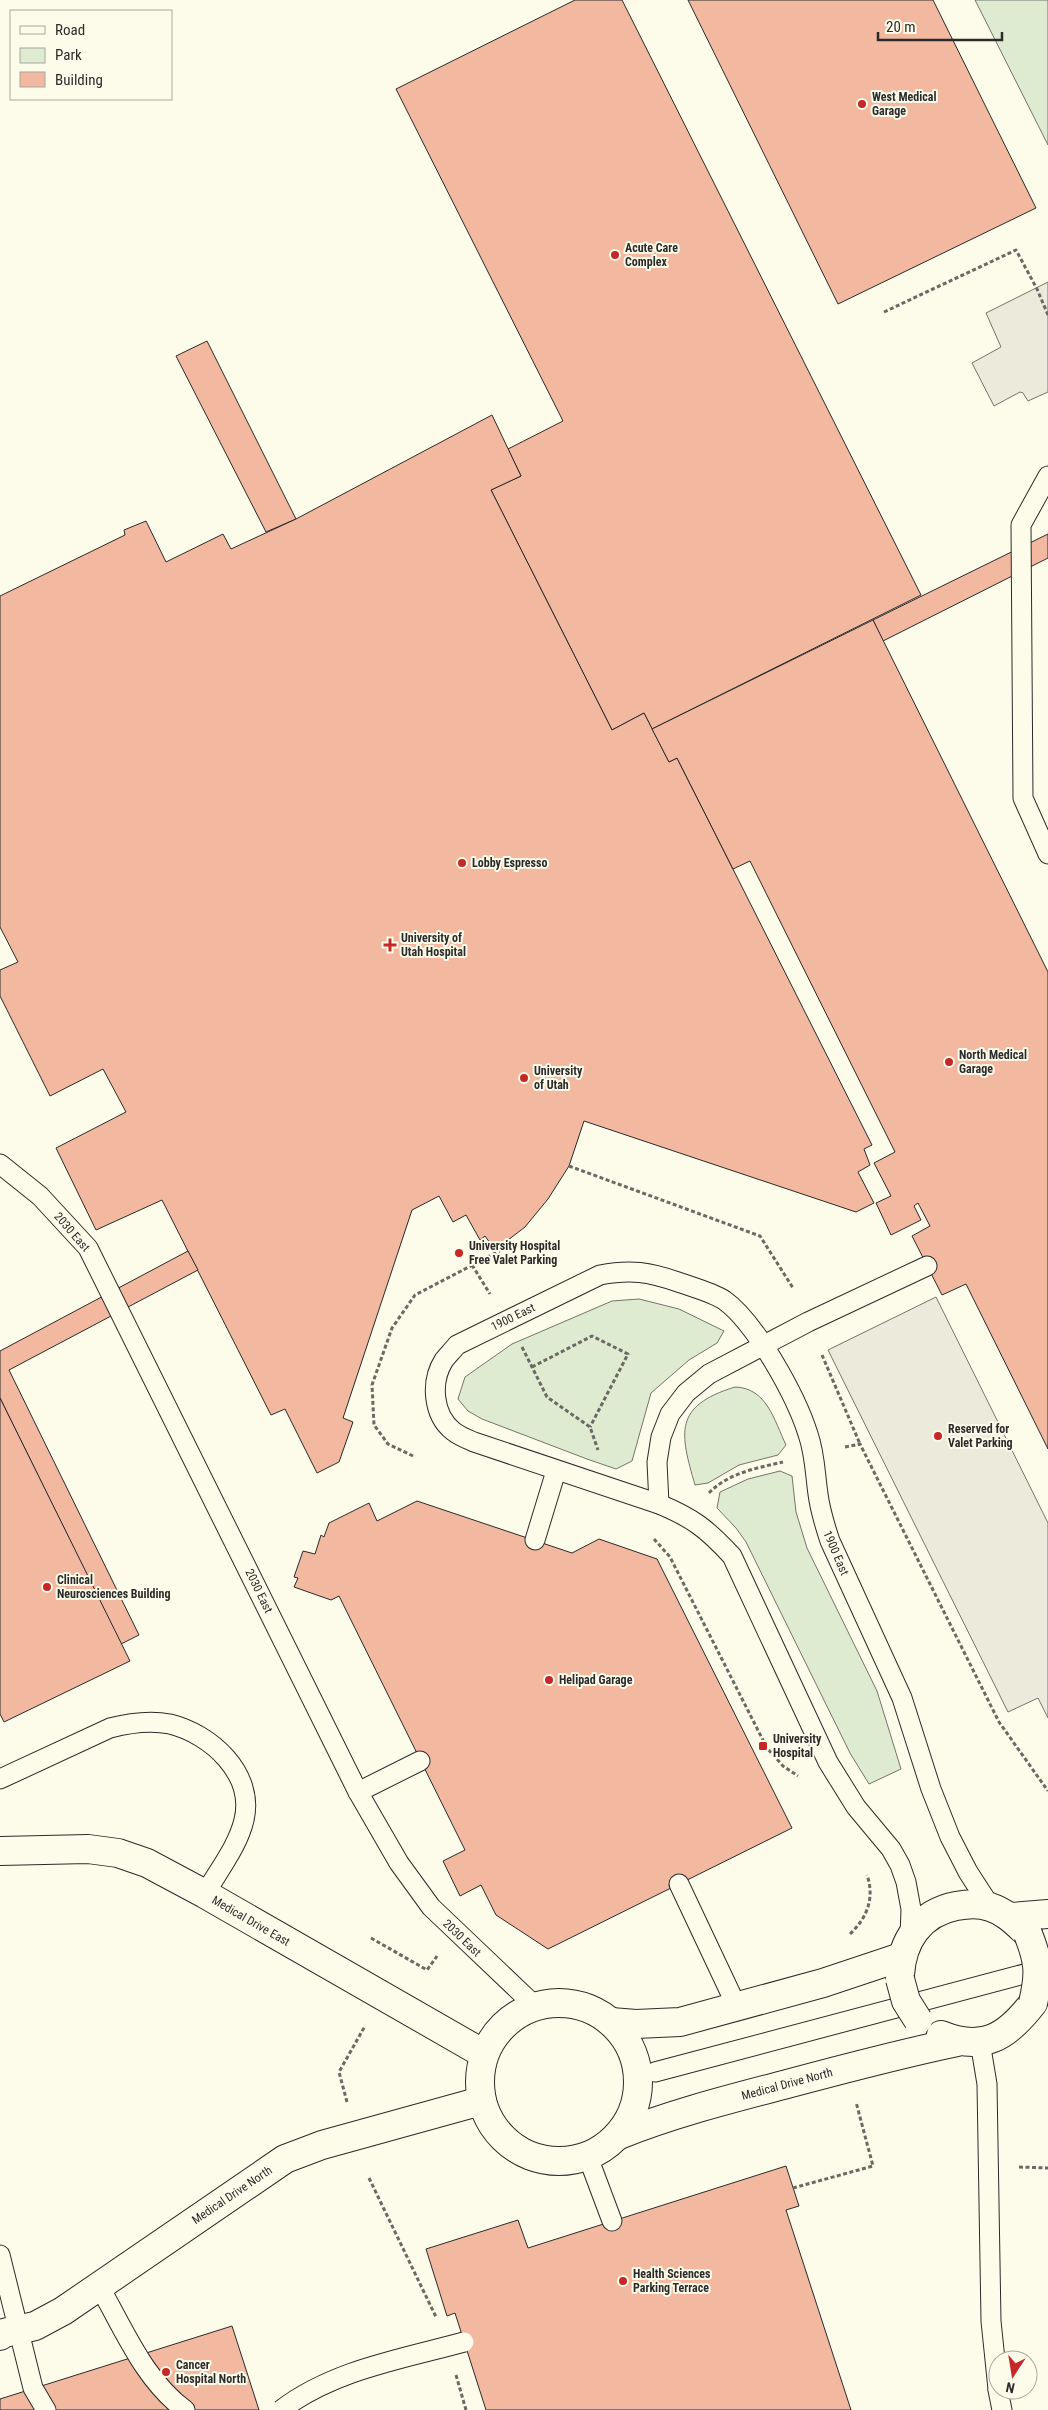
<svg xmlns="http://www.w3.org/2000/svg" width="1048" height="2410" font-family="'Roboto Condensed',sans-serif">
<rect width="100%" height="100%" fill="#fdfbea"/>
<g fill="#deebd1" stroke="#74746e">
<polygon points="975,0 1048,0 1048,145"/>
<polygon points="639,1299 679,1309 724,1331 717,1343 689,1360 651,1393 632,1461 616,1469 587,1459 482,1419 468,1411 458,1399 465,1377 512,1344 612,1301"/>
<path d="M735,1387C767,1388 774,1420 786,1445L778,1455L739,1465L708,1483L695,1485C680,1433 673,1406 735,1387Z"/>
<polygon points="780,1471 792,1476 796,1512 807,1548 877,1691 901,1769 869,1784 850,1753 746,1542 736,1528 717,1508 720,1492 748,1479"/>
</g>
<g fill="#eceadb" stroke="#74746e">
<polygon points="1048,282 1048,392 1028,401 1023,393 1020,392 994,406 972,363 1001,347 986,313"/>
<polygon points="936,1297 1048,1523 1048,1718 1038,1698 1008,1712 828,1350"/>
</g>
<g fill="#f2b8a0" stroke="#2b2b2b">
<polygon points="575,0 622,0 921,595 652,729 644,713 612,730 491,490 521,476 508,449 563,421 396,89"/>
<polygon points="688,0 933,0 1036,208 838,304"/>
<polygon points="207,341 296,519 266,532 176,356"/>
<polygon points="492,415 521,476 491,490 612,730 644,713 669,762 677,758 872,1145 864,1149 870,1165 858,1172 874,1203 856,1212 584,1121 569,1166 548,1199 525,1227 495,1250 485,1236 480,1240 466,1215 453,1222 439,1196 412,1210 343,1418 353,1422 339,1462 317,1473 285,1409 271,1415 162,1200 96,1230 56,1148 126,1112 103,1069 50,1096 0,996 0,970 18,962 0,927 0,596 125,535 124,530 146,521 166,562 223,534 231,549 296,519"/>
<polygon points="1048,534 1048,558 883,641 873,620"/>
<polygon points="873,620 1048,972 1048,1449 966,1284 942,1295 912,1236 930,1226 918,1203 914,1206 921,1220 891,1235 876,1203 891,1196 874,1163 895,1152 750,861 733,869 677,758 669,762 652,729"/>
<polygon points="188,1251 198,1270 9,1370 139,1635 121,1644 0,1398 0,1351"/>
<polygon points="0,1398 130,1661 4,1722 0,1714"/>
<polygon points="417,1501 572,1553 599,1539 657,1559 792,1828 548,1949 496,1915 481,1885 460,1896 443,1861 465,1850 339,1596 331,1600 294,1587 298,1578 294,1577 303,1551 315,1554 321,1535 324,1537 329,1523 369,1503 377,1521"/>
<polygon points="786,2166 799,2206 786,2210 851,2410 486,2410 455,2313 447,2316 426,2249 518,2220 528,2248"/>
<polygon points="232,2326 259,2410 0,2410 0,2399"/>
</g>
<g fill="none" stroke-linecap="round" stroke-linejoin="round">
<defs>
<g id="lane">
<polyline points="1048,476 1021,525 1023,798 1048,854"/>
<polyline points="0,1164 40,1196 88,1248 358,1792 399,1863 431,1907 535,2006"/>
<polyline points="659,1504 657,1462 661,1437 670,1414 686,1393 709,1374 808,1322 927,1266"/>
<polyline points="535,1540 556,1471"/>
<path d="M0,1779L110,1728C129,1723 150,1720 170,1724C211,1734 255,1774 244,1820C238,1846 218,1871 205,1894"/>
<polyline points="358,1792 420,1761"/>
<polyline points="679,1884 737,2007"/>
<path d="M910,1937L911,1909L906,1882L900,1865L891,1849L856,1807L828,1762L732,1556C707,1529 693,1518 659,1504L474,1442C467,1439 459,1436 453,1431C433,1415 430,1382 444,1360C448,1355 453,1350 457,1345L600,1275C631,1269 649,1272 678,1282C692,1287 711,1292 724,1300C756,1323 796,1396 808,1434C815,1454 815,1473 818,1494C820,1510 825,1526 830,1541L902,1698L931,1789L950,1837L968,1872L990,1906"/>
<polyline points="980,2042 987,2084 991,2321 998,2389"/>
<polyline points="655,2072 1047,1968"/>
<polyline points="588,2157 612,2221"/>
<polyline points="0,2255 33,2388 46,2410"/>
<path d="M99,2286C124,2329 144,2380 185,2410"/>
<polyline points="998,2390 1002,2410"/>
</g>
<g id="street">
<polyline points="0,1851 88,1849 118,1853 147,1863 205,1894 484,2054"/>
<polyline points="0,2336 4,2333 35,2326 63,2311 285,2159 322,2145 481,2101"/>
</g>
<g id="secondary">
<polyline points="1011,1917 1048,1914"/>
<path d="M900,1975C902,1941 920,1913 956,1906C967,1904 980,1903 990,1907C1006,1912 1016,1923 1028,1934"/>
<circle cx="559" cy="2082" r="79"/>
<polyline points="611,2022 636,2024 680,2022 823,1983 901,1957"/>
<path d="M941,2035C983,2052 1007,2037 1033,2003"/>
<path d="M619,2135C674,2113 730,2099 787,2084C843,2069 899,2054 957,2042"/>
</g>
</defs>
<use href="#lane" stroke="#2b2b2b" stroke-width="21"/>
<use href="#street" stroke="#2b2b2b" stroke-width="30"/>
<use href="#secondary" stroke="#2b2b2b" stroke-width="30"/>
<g stroke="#6a6964" stroke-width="3" stroke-dasharray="4 2.5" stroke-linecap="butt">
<polyline points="884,312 1016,250 1037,289 1048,315"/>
<polyline points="569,1166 760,1236 793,1288"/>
<polyline points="472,1265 490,1294"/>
<polyline points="522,1347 547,1397 590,1427 598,1450"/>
<polyline points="822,1355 860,1444"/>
<polyline points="532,1367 592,1336 628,1354 590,1427"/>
<polyline points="845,1447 860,1444 999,1722 1048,1791"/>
<polyline points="413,1456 388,1444 374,1425 372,1385 392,1328 415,1295 507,1247 505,1243"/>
<path d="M709,1493C728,1473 757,1468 783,1462"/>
<polyline points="654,1539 670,1557 767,1748 783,1766 798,1776"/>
<path d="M850,1934C867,1918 875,1898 867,1875"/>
<polyline points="371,1938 427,1970 437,1956"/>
<polyline points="347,2102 339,2072 365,2026"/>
<polyline points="1019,2167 1048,2168"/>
<polyline points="369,2178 436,2317"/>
<polyline points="793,2188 873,2166 856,2102"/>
<polyline points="456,2375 466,2410"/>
</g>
<use href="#lane" stroke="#fdfbea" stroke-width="19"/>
<use href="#street" stroke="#fdfbea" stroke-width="28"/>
<use href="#secondary" stroke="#fdfbea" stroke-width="28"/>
<defs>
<path id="lane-bridge" d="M281,2410C333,2370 402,2359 464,2342"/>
<g id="secondary-bridge">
<path d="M1028,1934C1039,1961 1040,1974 1033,2003"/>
<polyline points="900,1979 906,2001 918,2020"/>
</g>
</defs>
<use href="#lane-bridge" stroke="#2b2b2b" stroke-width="21" stroke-linecap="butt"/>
<use href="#secondary-bridge" stroke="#2b2b2b" stroke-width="30" stroke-linecap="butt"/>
<use href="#lane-bridge" stroke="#fdfbea" stroke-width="19"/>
<use href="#secondary-bridge" stroke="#fdfbea" stroke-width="28"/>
</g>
<g fill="#c62828" stroke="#fdfbea" stroke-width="2">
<circle cx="862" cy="104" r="5"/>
<circle cx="615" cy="255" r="5"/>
<circle cx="462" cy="863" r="5"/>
<path d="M387.5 937.5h5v5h5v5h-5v5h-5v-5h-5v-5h5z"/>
<circle cx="949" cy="1062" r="5"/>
<circle cx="524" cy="1078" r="5"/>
<circle cx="459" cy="1253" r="5"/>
<circle cx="938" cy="1436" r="5"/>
<circle cx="47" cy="1587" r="5"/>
<circle cx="549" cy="1680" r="5"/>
<rect x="758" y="1741" width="10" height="10" rx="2.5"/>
<circle cx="623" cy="2281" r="5"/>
<circle cx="166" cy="2372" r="5"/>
</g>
<g text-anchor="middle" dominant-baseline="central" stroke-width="4" stroke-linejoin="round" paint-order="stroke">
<g font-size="12" font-weight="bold" fill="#2b2b2b" stroke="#fdfbea" text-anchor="start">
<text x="872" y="97">West Medical<tspan x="872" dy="14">Garage</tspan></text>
<text x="625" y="248">Acute Care<tspan x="625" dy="14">Complex</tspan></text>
<text x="472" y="863">Lobby Espresso</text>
<text x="401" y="938">University of<tspan x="401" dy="14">Utah Hospital</tspan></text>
<text x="959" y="1055">North Medical<tspan x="959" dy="14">Garage</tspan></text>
<text x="534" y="1071">University<tspan x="534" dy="14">of Utah</tspan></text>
<text x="469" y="1246">University Hospital<tspan x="469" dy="14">Free Valet Parking</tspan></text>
<text x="948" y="1429">Reserved for<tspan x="948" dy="14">Valet Parking</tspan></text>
<text x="57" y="1580">Clinical<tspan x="57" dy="14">Neurosciences Building</tspan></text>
<text x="559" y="1680">Helipad Garage</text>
<text x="773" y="1739">University<tspan x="773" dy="14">Hospital</tspan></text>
<text x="633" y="2274">Health Sciences<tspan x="633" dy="14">Parking Terrace</tspan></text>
<text x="176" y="2365">Cancer<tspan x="176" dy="14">Hospital North</tspan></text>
</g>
<g font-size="12" fill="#2b2b2b" stroke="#fdfbea">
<text transform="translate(72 1232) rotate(49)">2030 East</text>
<text transform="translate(513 1317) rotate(-26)">1900 East</text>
<text transform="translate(836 1553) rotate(67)">1900 East</text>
<text transform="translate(259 1591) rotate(64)">2030 East</text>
<text transform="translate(251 1921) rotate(30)">Medical Drive East</text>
<text transform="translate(462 1938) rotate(44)">2030 East</text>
<text transform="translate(787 2084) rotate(-15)">Medical Drive North</text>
<text transform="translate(232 2195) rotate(-34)">Medical Drive North</text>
</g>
</g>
<rect x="10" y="10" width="162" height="90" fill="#fdfbea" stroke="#a9a89e"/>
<rect x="20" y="26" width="25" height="8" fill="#fdfbea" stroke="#a9a89e"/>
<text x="55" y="35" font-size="15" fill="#2b2b2b">Road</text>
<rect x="20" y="48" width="25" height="15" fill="#deebd1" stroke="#a9a89e"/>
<text x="55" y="60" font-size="15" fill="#2b2b2b">Park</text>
<rect x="20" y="72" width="25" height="15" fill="#f2b8a0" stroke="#a9a89e"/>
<text x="55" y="85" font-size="15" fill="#2b2b2b">Building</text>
<g transform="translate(1013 2375) rotate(192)"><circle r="24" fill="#fdfbea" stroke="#a9a89e"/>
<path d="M0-4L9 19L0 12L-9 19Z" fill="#c62828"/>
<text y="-8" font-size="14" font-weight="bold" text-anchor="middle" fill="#2b2b2b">N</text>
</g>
<path d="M878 32v8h124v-8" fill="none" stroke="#2b2b2b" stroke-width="2.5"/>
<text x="886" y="32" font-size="15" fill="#2b2b2b" stroke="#fdfbea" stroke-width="4" paint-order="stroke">20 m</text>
</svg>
